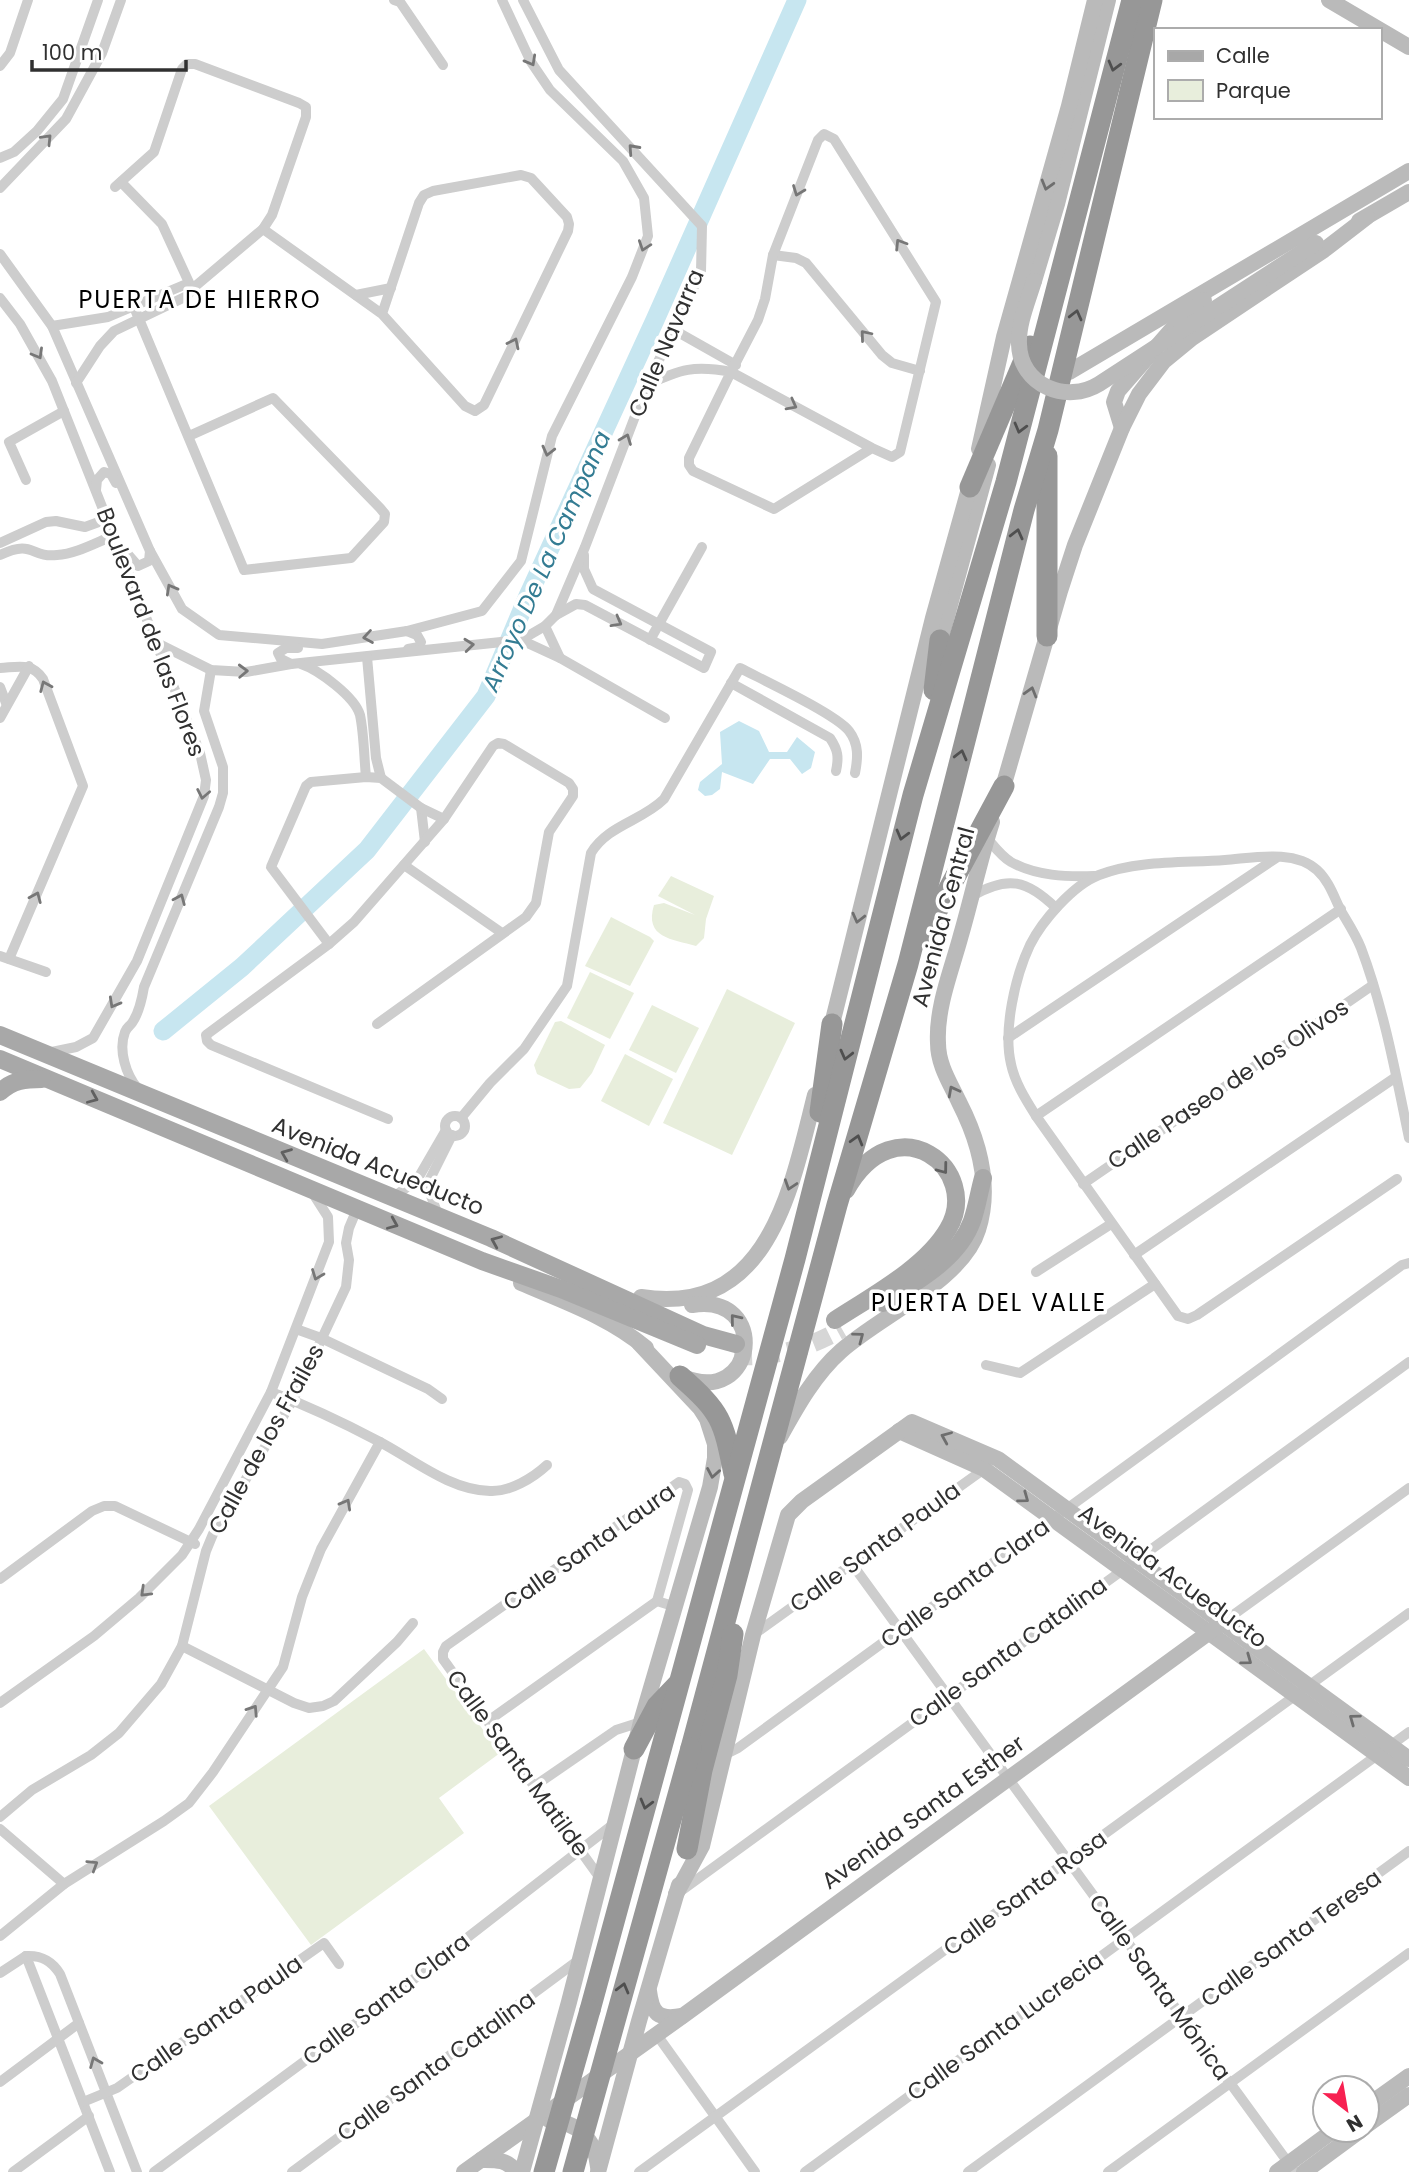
<svg xmlns="http://www.w3.org/2000/svg" width="1409" height="2172" font-family="Poppins,sans-serif">
<rect width="100%" height="100%" fill="#fff"/>
<g fill="#e8eedc">
<path d="M671,876L714,896L706,919L704,938L696,946C672,939 644,938 654,905L664,903L695,915L658,896Z"/>
<polygon points="611,917 650,937 654,941 630,986 585,966"/>
<polygon points="590,972 634,993 610,1039 567,1018"/>
<polygon points="727,989 795,1023 732,1155 663,1123"/>
<polygon points="652,1005 699,1028 676,1073 629,1050"/>
<polygon points="561,1021 605,1045 592,1073 580,1088 569,1089 537,1074 534,1065 555,1022"/>
<polygon points="625,1054 673,1079 649,1126 601,1101"/>
<polygon points="424,1649 500,1753 439,1798 464,1833 311,1945 209,1806"/>
</g>
<polygon fill="#c7e6f0" points="739,721 759,731 769,752 787,752 797,737 815,752 811,768 802,774 790,759 770,759 753,784 722,772 720,789 712,795 705,796 698,790 700,782 722,764 720,732"/>
<g fill="none" stroke-linecap="round" stroke-linejoin="round">
<polyline stroke="#c7e6f0" stroke-width="19" points="163,1031 242,967 367,850 486,696 528,596 655,320 797,0"/>
<path stroke="#d6d6d6" stroke-width="18" stroke-dasharray="18 9" stroke-linecap="butt" d="M734,1356C774,1358 807,1349 842,1329"/>
<g stroke="#cdcdcd" stroke-width="10">
<polyline points="394,0 400,2 443,65"/>
<polyline points="0,66 10,53 28,0"/>
<polyline points="0,158 14,152 37,131 63,99 98,0"/>
<polyline points="121,182 162,224 192,289"/>
<polyline points="0,188 66,119 102,53 121,0"/>
<polyline points="263,229 382,314 465,406 475,411 484,405 568,231 569,224 567,217 531,178 521,175 433,191 424,195 419,203 382,314"/>
<polyline points="0,254 52,326 150,551 182,609 219,635 322,644 407,631 482,611 521,561 552,436 632,277 648,236 644,198 623,161 550,90 531,62 502,0"/>
<polyline points="773,255 796,258 806,263 882,355 892,363 920,371"/>
<polyline points="356,295 391,288"/>
<polyline points="0,298 20,324 52,381 200,753 206,780 204,796 137,961 93,1038 76,1047 47,1053"/>
<polyline points="134,307 244,570 351,558 384,522 385,514 380,508 273,398 189,436"/>
<polyline points="52,326 108,317 184,285 192,289"/>
<polyline points="674,330 736,365"/>
<polyline points="76,383 100,346 114,331 187,296 192,289 263,229 272,215 306,117 306,107 299,103 195,64 187,64 182,69 154,152 115,187"/>
<path d="M647,385C680,369 695,365 731,372L872,448L892,457L900,452L936,302L834,139L824,134L818,140L773,255L765,299L758,320L731,372L689,458V465L693,471L774,509L872,448"/>
<polyline points="26,480 9,442 64,411"/>
<polyline points="96,490 97,480 104,472 111,474 116,483"/>
<polyline points="0,543 46,522 56,521 85,527 107,519"/>
<polyline points="125,551 138,566 149,561 150,551"/>
<path d="M0,555C34,539 30,558 57,555C76,554 97,542 115,535"/>
<polyline points="556,615 576,604 585,605 704,668 711,652 593,589 584,569 584,555"/>
<polyline points="545,626 560,658"/>
<polyline points="407,631 417,635 421,642 419,647 408,649"/>
<polyline points="521,640 560,658 665,718"/>
<polyline points="650,640 702,547"/>
<polyline points="157,643 211,670 246,672 291,664 521,640 545,626 556,615 585,547 647,385 701,272 702,226 559,70 523,0"/>
<polyline points="367,657 376,758 381,778"/>
<polyline points="291,664 281,659 278,653 286,648 298,648"/>
<path d="M301,664C319,670 355,697 360,715C364,734 364,757 366,777"/>
<path d="M0,668C18,667 32,662 43,679L83,786L9,959"/>
<path d="M731,683L830,738C838,750 839,757 836,771"/>
<polyline points="0,687 6,703"/>
<polyline points="0,718 29,666"/>
<polyline points="421,808 425,842"/>
<path d="M987,838C994,846 1001,856 1011,862C1036,876 1067,877 1094,876"/>
<polyline points="404,865 502,933"/>
<path d="M972,896C1008,875 1027,880 1056,908"/>
<polyline points="329,944 271,867 306,786 311,782 366,777 381,778 421,808 444,819"/>
<polyline points="0,956 46,972"/>
<polyline points="377,1024 526,917 536,903 549,832 573,796 573,789 569,783 504,744 498,743 493,746 444,819 354,922 329,944 206,1035 207,1041 211,1045 388,1119"/>
<polyline points="1008,1038 1276,858"/>
<path d="M138,1089C126,1075 118,1050 125,1032C128,1026 128,1028 132,1023C139,1013 142,999 144,987L219,807L223,793V767L204,711L211,670"/>
<polyline points="1036,1116 1341,909"/>
<circle cx="455" cy="1126" r="10"/>
<path d="M461,1118L490,1083L524,1049L567,986L591,853C608,825 642,821 664,799L740,668C763,680 836,714 849,731C859,744 858,758 855,773"/>
<path d="M1397,1179L1197,1315L1188,1319L1178,1316L1036,1116C1026,1100 1015,1083 1011,1064C1003,1030 1015,977 1030,945C1042,921 1073,885 1099,875C1138,860 1184,863 1225,860C1253,858 1294,849 1317,870C1329,881 1334,897 1341,911C1348,923 1356,935 1361,948C1384,1009 1396,1075 1409,1138"/>
<polyline points="1083,1184 1373,985"/>
<polyline points="392,1198 417,1180 446,1130"/>
<polyline points="438,1215 427,1185 452,1135"/>
<polyline points="1134,1255 1396,1077"/>
<polyline points="1036,1272 1111,1224"/>
<polyline points="296,1329 321,1338 428,1389 442,1399"/>
<polyline points="986,1365 1020,1373 1155,1284"/>
<path d="M271,1392C308,1406 344,1423 378,1441C413,1459 449,1490 490,1491C510,1492 533,1478 547,1465"/>
<polyline points="852,1564 1295,2172"/>
<polyline points="0,1579 92,1511 104,1506 115,1506 195,1544"/>
<polyline points="1222,1623 1409,1488"/>
<polyline points="753,1635 987,1467"/>
<polyline points="182,1646 294,1703 309,1708 323,1706 334,1701 397,1642 413,1623"/>
<polyline points="0,1703 94,1636 139,1598 182,1555 199,1529 271,1392 329,1242 328,1217 312,1192"/>
<polyline points="488,1721 657,1601"/>
<polyline points="724,1755 738,1748 1402,1265 1409,1263"/>
<polyline points="536,1785 616,1730 641,1722"/>
<polyline points="0,1817 32,1790 91,1755 119,1733 161,1684 182,1646 206,1551 213,1534 293,1400 346,1287 349,1260 346,1243 349,1228 357,1209"/>
<polyline points="0,1829 64,1884"/>
<polyline points="600,1878 443,1659 443,1652 446,1646 679,1482 685,1484 688,1490 657,1601 676,1607"/>
<polyline points="681,1891 1409,1362"/>
<polyline points="0,1936 64,1884 164,1821 189,1803 213,1772 283,1667 302,1597 321,1549 380,1442"/>
<path d="M26,1956C42,1955 52,1961 60,1974L137,2172"/>
<polyline points="26,1956 110,2172"/>
<polyline points="0,1973 26,1956"/>
<polyline points="657,2035 755,2172"/>
<polyline points="0,2082 79,2023"/>
<polyline points="83,2102 117,2088 324,1943 339,1964"/>
<polyline points="13,2172 89,2116"/>
<polyline points="154,2172 374,2010 615,1823"/>
<polyline points="292,2172 580,1959"/>
<polyline points="639,2172 1409,1613"/>
<polyline points="805,2172 1409,1732"/>
<polyline points="968,2172 1409,1851"/>
<polyline points="1108,2172 1409,1953"/>
</g>
<g stroke="#bababa" stroke-width="16">
<polyline points="1329,0 1409,47"/>
<polyline points="1359,221 1409,192"/>
<polyline points="1034,281 1057,204 1108,0"/>
<polyline points="1069,372 1409,171"/>
<polyline points="1122,428 1114,402 1118,391 1173,328 1204,300"/>
<polyline points="979,449 1004,337 1069,106 1095,0"/>
<polyline points="938,649 988,465"/>
<polyline points="1001,794 1060,591 1075,545 1122,428 1139,394 1164,361 1192,338 1324,250 1367,217"/>
<polyline points="830,1032 933,618 972,478"/>
<path d="M521,1283C565,1302 609,1317 646,1348"/>
<path d="M641,1297C769,1317 791,1189 815,1095"/>
<path d="M683,1377C757,1408 770,1292 692,1305"/>
<polyline points="899,1431 984,1469 1409,1778"/>
<path d="M780,1437C797,1406 815,1374 841,1351C880,1316 963,1280 978,1230C992,1186 979,1141 959,1102C950,1083 938,1065 938,1043C936,1007 952,969 961,935C972,897 980,859 992,822"/>
<polyline points="676,1894 702,1846 753,1635 788,1515 802,1501 912,1422 998,1459 1409,1759"/>
<path d="M649,1991C652,2014 658,2020 682,2016"/>
<polyline points="1367,2106 1409,2076"/>
<path d="M549,2120C576,2121 596,2140 598,2167"/>
<polyline points="1367,2125 1409,2095"/>
<path d="M481,2160C496,2160 507,2159 516,2172"/>
<polyline points="464,2172 684,2015 1222,1623"/>
<polyline points="522,2172 569,2002 641,1722 710,1487 715,1458 715,1444 707,1419 700,1408 639,1343"/>
<polyline points="598,2172 639,2021 679,1885"/>
<polyline points="1277,2172 1334,2130"/>
<polyline points="1304,2172 1361,2130"/>
</g>
<g stroke="#a8a8a8" stroke-width="18">
<polyline points="0,1035 491,1238 703,1335 736,1344"/>
<polyline points="0,1059 482,1261 561,1289 697,1345"/>
<path d="M0,1092C13,1080 25,1079 42,1079"/>
<path d="M883,1303C915,1282 958,1260 972,1221C977,1207 979,1192 983,1178"/>
<path d="M835,1320C872,1296 926,1267 948,1229C983,1170 896,1101 846,1190"/>
</g>
<g stroke="#979797" stroke-width="21">
<polyline points="970,487 1030,346"/>
<polyline points="1047,636 1047,456"/>
<polyline points="934,690 940,640"/>
<polyline points="924,935 1004,786"/>
<polyline points="820,1112 832,1024"/>
<path d="M680,1376C722,1413 723,1420 734,1474"/>
<polyline points="691,1748 837,1205 908,964 1024,510 1048,430 1152,0"/>
<polyline points="634,1749 657,1706 677,1685"/>
<polyline points="687,1849 702,1770 727,1675 733,1634"/>
<polyline points="590,2010 795,1259 913,795 1006,482 1132,0"/>
</g>
<path stroke="#bababa" stroke-width="16" d="M1034,281C1028,301 1018,324 1019,344C1020,386 1067,404 1099,384L1316,243"/>
<g stroke="#979797" stroke-width="21">
<polyline points="544,2172 590,2010"/>
<polyline points="573,2172 691,1748"/>
</g>
</g>
<defs><path id="oneway-chevron" d="M-2-3.5L2.5 0L-2 3.5" fill="none" stroke-width="1.6" stroke-linecap="round" stroke-linejoin="round" transform="scale(1.75)"/></defs>
<g stroke="#777">
<use href="#oneway-chevron" transform="translate(531 61) rotate(61)"/>
<use href="#oneway-chevron" transform="translate(47 139) rotate(-46)"/>
<use href="#oneway-chevron" transform="translate(633 149) rotate(-132)"/>
<use href="#oneway-chevron" transform="translate(798 191) rotate(111)"/>
<use href="#oneway-chevron" transform="translate(900 244) rotate(-122)"/>
<use href="#oneway-chevron" transform="translate(644 246) rotate(109)"/>
<use href="#oneway-chevron" transform="translate(865 335) rotate(-130)"/>
<use href="#oneway-chevron" transform="translate(514 343) rotate(-64)"/>
<use href="#oneway-chevron" transform="translate(38 354) rotate(60)"/>
<use href="#oneway-chevron" transform="translate(792 405) rotate(28)"/>
<use href="#oneway-chevron" transform="translate(626 439) rotate(-69)"/>
<use href="#oneway-chevron" transform="translate(548 451) rotate(104)"/>
<use href="#oneway-chevron" transform="translate(171 589) rotate(-119)"/>
<use href="#oneway-chevron" transform="translate(617 622) rotate(29)"/>
<use href="#oneway-chevron" transform="translate(368 637) rotate(171)"/>
<use href="#oneway-chevron" transform="translate(469 645) rotate(-6)"/>
<use href="#oneway-chevron" transform="translate(243 671) rotate(-2)"/>
<use href="#oneway-chevron" transform="translate(45 686) rotate(-113)"/>
<use href="#oneway-chevron" transform="translate(203 794) rotate(101)"/>
<use href="#oneway-chevron" transform="translate(36 897) rotate(-67)"/>
<use href="#oneway-chevron" transform="translate(180 899) rotate(-67)"/>
<use href="#oneway-chevron" transform="translate(114 1003) rotate(119)"/>
<use href="#oneway-chevron" transform="translate(317 1275) rotate(111)"/>
<use href="#oneway-chevron" transform="translate(346 1504) rotate(-61)"/>
<use href="#oneway-chevron" transform="translate(145 1592) rotate(136)"/>
<use href="#oneway-chevron" transform="translate(253 1710) rotate(-57)"/>
<use href="#oneway-chevron" transform="translate(93 1865) rotate(-32)"/>
<use href="#oneway-chevron" transform="translate(95 2062) rotate(-112)"/>
</g>
<g stroke="#4f4f4f">
<use href="#oneway-chevron" transform="translate(1114 66) rotate(105)"/>
<use href="#oneway-chevron" transform="translate(1076 315) rotate(-76)"/>
<use href="#oneway-chevron" transform="translate(1020 428) rotate(105)"/>
<use href="#oneway-chevron" transform="translate(1017 534) rotate(-76)"/>
<use href="#oneway-chevron" transform="translate(961 755) rotate(-76)"/>
<use href="#oneway-chevron" transform="translate(902 835) rotate(105)"/>
<use href="#oneway-chevron" transform="translate(846 1055) rotate(104)"/>
<use href="#oneway-chevron" transform="translate(857 1140) rotate(-74)"/>
<use href="#oneway-chevron" transform="translate(646 1804) rotate(105)"/>
<use href="#oneway-chevron" transform="translate(623 1988) rotate(-75)"/>
</g>
<g stroke="#6e6e6e">
<use href="#oneway-chevron" transform="translate(1047 185) rotate(106)"/>
<use href="#oneway-chevron" transform="translate(1031 692) rotate(-74)"/>
<use href="#oneway-chevron" transform="translate(858 918) rotate(104)"/>
<use href="#oneway-chevron" transform="translate(953 1091) rotate(-118)"/>
<use href="#oneway-chevron" transform="translate(790 1185) rotate(108)"/>
<use href="#oneway-chevron" transform="translate(735 1319) rotate(-129)"/>
<use href="#oneway-chevron" transform="translate(859 1337) rotate(-37)"/>
<use href="#oneway-chevron" transform="translate(946 1437) rotate(-157)"/>
<use href="#oneway-chevron" transform="translate(713 1473) rotate(100)"/>
<use href="#oneway-chevron" transform="translate(1024 1498) rotate(36)"/>
<use href="#oneway-chevron" transform="translate(1247 1660) rotate(36)"/>
<use href="#oneway-chevron" transform="translate(1354 1719) rotate(-144)"/>
</g>
<g stroke="#606060">
<use href="#oneway-chevron" transform="translate(93 1098) rotate(23)"/>
<use href="#oneway-chevron" transform="translate(286 1154) rotate(-158)"/>
<use href="#oneway-chevron" transform="translate(943 1169) rotate(53)"/>
<use href="#oneway-chevron" transform="translate(393 1224) rotate(23)"/>
<use href="#oneway-chevron" transform="translate(496 1241) rotate(-157)"/>
</g>
<g text-anchor="middle" dominant-baseline="central" stroke-width="7" stroke-linejoin="round" paint-order="stroke">
<g font-size="23" fill="#303030" stroke="#fff">
<text transform="translate(666 343) rotate(-67)">Calle Navarra</text>
<text transform="translate(151 632) rotate(69)">Boulevard de las Flores</text>
<text transform="translate(943 917) rotate(-75)">Avenida Central</text>
<text transform="translate(1228 1084) rotate(-34)">Calle Paseo de los Olivos</text>
<text transform="translate(378 1166) rotate(22)">Avenida Acueducto</text>
<text transform="translate(266 1439) rotate(-61)">Calle de los Frailes</text>
<text transform="translate(589 1547) rotate(-35)">Calle Santa Laura</text>
<text transform="translate(875 1547) rotate(-36)">Calle Santa Paula</text>
<text transform="translate(1173 1576) rotate(36)">Avenida Acueducto</text>
<text transform="translate(965 1583) rotate(-36)">Calle Santa Clara</text>
<text transform="translate(1008 1652) rotate(-36)">Calle Santa Catalina</text>
<text transform="translate(518 1763) rotate(54)">Calle Santa Matilde</text>
<text transform="translate(923 1812) rotate(-36)">Avenida Santa Esther</text>
<text transform="translate(1025 1893) rotate(-36)">Calle Santa Rosa</text>
<text transform="translate(1291 1938) rotate(-36)">Calle Santa Teresa</text>
<text transform="translate(1160 1987) rotate(54)">Calle Santa Mónica</text>
<text transform="translate(386 1999) rotate(-37)">Calle Santa Clara</text>
<text transform="translate(216 2019) rotate(-35)">Calle Santa Paula</text>
<text transform="translate(1005 2026) rotate(-36)">Calle Santa Lucrecia</text>
<text transform="translate(436 2066) rotate(-36)">Calle Santa Catalina</text>
</g>
<g font-size="24" letter-spacing="2" fill="#000" stroke="#fff">
<text x="200" y="299">PUERTA DE HIERRO</text>
<text x="989" y="1302">PUERTA DEL VALLE</text>
</g>
<g font-size="24" font-style="italic" fill="#337c93" stroke="#fff">
<text transform="translate(546 561) rotate(-66)">Arroyo De La Campana</text>
</g>
</g>
<rect x="1154" y="28" width="228" height="91" fill="#ffffff" stroke="#acacac" stroke-width="2"/>
<rect x="1168" y="51" width="35" height="10" fill="#a8a8a8" stroke="#acacac" stroke-width="2"/>
<text x="1216" y="63" font-size="21" fill="#303030">Calle</text>
<rect x="1168" y="80" width="35" height="21" fill="#e8eedc" stroke="#acacac" stroke-width="2"/>
<text x="1216" y="98" font-size="21" fill="#303030">Parque</text>
<g transform="translate(1346 2109) rotate(149)"><circle r="33" fill="#ffffff" stroke="#acacac" stroke-width="2"/>
<path d="M0-5L12 26L0 18L-12 26Z" fill="#f72151"/>
<text y="-10" font-size="19" font-weight="bold" text-anchor="middle" fill="#303030">N</text>
</g>
<path d="M32 60v10h154v-10" fill="none" stroke="#303030" stroke-width="3.5"/>
<text x="42" y="60" font-size="21" fill="#303030" stroke="#ffffff" stroke-width="5" paint-order="stroke">100 m</text>
</svg>
